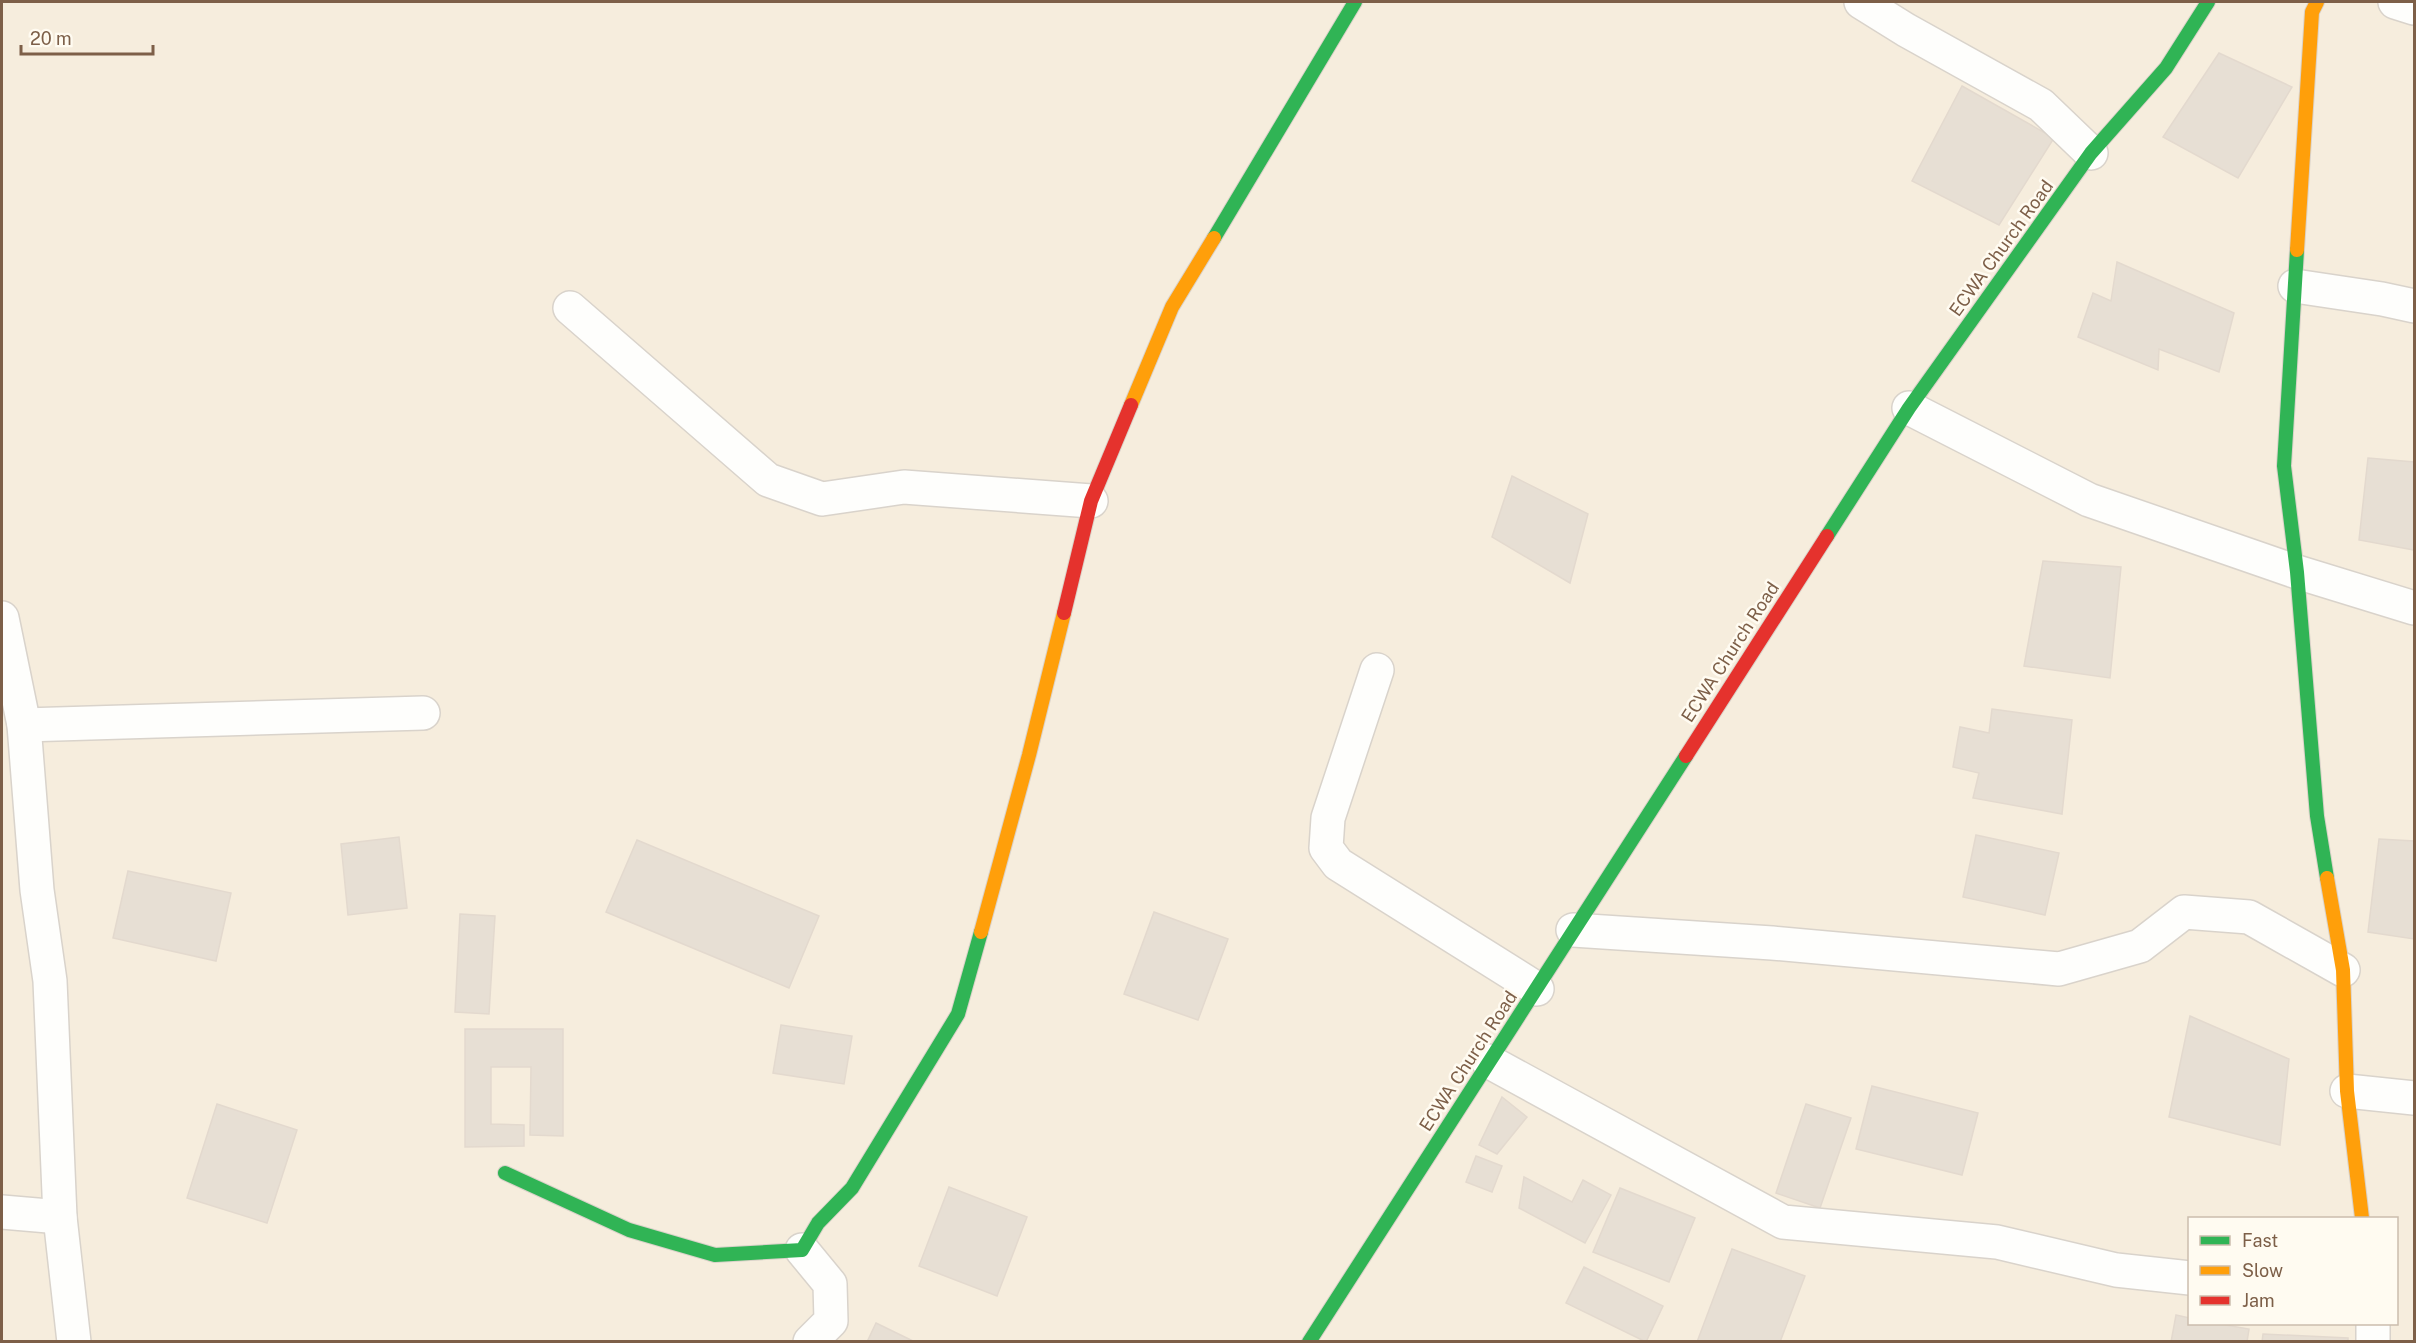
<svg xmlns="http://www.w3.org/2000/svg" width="2416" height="1343" font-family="'Public Sans',sans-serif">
<rect width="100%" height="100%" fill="#faf6ed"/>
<path fill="#f6eddd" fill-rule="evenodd" d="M2,2H2414V1341L2,1342ZM2190,1218H2396V1324H2190Z"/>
<g fill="#e7dfd4" stroke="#e3d9ce" stroke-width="1.5">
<polygon points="2219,53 2292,87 2238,178 2163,137"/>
<polygon points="1962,86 2054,138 1999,225 1912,181"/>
<polygon points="2117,262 2234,313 2219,372 2159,349 2158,370 2078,337 2093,293 2111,301"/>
<polygon points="2368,458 2414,462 2414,550 2359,540"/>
<polygon points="1512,476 1588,514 1570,583 1492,537"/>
<polygon points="2043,561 2121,567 2110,678 2024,666"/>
<polygon points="1992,709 2072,720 2062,814 1973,798 1979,773 1953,767 1960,727 1989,733"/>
<polygon points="1976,835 2059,853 2045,915 1963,897"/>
<polygon points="399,837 407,908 348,915 341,844"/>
<polygon points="2379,839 2414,841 2414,939 2368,932"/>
<polygon points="637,840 819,916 789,988 606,912"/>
<polygon points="128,871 231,893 216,961 113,938"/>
<polygon points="1154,912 1228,939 1198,1020 1124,994"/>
<polygon points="460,914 495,916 489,1014 455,1012"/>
<polygon points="2190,1016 2289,1059 2280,1145 2169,1117"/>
<polygon points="781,1025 852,1036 844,1084 773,1073"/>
<polygon points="465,1029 563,1029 563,1136 530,1135 531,1067 491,1067 491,1124 524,1125 524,1146 465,1147"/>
<polygon points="1872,1086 1978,1113 1962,1175 1856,1149"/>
<polygon points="1502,1097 1527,1117 1497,1154 1479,1145"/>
<polygon points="217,1104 297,1130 267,1223 187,1198"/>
<polygon points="1806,1104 1851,1118 1820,1208 1776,1193"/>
<polygon points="1476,1156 1502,1166 1492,1192 1466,1182"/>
<polygon points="1524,1177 1572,1202 1583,1180 1611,1195 1585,1243 1519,1208"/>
<polygon points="949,1187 1027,1217 997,1296 919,1266"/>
<polygon points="1620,1188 1695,1218 1669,1282 1593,1252"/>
<polygon points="1732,1249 1805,1276 1780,1342 1697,1342"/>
<polygon points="1584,1267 1663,1306 1646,1342 1566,1303"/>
<polygon points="2176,1315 2190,1318 2190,1324 2220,1324 2249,1329 2247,1342 2171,1342"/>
<polygon points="876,1323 915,1342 867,1342"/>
<polygon points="2263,1334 2348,1338 2348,1342 2262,1342"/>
</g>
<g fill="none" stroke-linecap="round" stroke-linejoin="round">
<defs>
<g id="street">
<polyline points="1861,2 1906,30 2041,105 2091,153"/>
<polyline points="2395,2 2414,8"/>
<polyline points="2295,286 2382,299 2414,306"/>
<polyline points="570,308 768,480 822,499 904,487 1091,501"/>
<polyline points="1909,408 2089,500 2297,572 2414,608"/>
<polyline points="2,618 24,725 37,890 50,981 60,1217 74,1342"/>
<polyline points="1377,670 1328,818 1326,848 1338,864 1537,989"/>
<polyline points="24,725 423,713"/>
<polyline points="1573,930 1772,943 2059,969 2140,946 2184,912 2249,917 2343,970"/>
<polyline points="1488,1061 1783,1222 1997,1242 2116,1270 2190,1278"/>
<polyline points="2347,1091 2414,1098"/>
<polyline points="2,1212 60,1217"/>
<polyline points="802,1250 830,1284 831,1321 810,1342"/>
<polyline points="2373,1324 2373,1342"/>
</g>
<g id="fast">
<polyline points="1214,238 1355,2"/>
<polyline points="2297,250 2284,466 2297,572 2317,816 2327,878"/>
<polyline points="1827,536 1909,408 2091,153 2166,68 2208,2"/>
<polyline points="505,1173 629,1230 715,1255 802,1250 818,1223 852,1188 958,1014 981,932"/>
<polyline points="1309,1342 1686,756"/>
</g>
<g id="slow">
<polyline points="2297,250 2312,12 2317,2"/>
<polyline points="1131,405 1172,307 1214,238"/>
<polyline points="2327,878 2343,970 2347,1091 2362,1218"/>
<polyline points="981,932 1029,755 1064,613"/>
</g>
<g id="jam">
<polyline points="1064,613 1091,501 1131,405"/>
<polyline points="1686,756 1827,536"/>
</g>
</defs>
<use href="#street" stroke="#d9d3cb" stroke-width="36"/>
<use href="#fast" stroke="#dad2c9" stroke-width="16"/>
<use href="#slow" stroke="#dad2c9" stroke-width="16"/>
<use href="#jam" stroke="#dad2c9" stroke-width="16"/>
<use href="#street" stroke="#fefefc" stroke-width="33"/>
<use href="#fast" stroke="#30b455" stroke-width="14"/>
<use href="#slow" stroke="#ff9f0a" stroke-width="14"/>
<use href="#jam" stroke="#e5322d" stroke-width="14"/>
</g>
<g text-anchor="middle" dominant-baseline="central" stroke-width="5" stroke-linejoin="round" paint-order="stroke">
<g font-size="18" fill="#7d5f48" stroke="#fffbf1">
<text transform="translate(2001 248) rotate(-54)">ECWA Church Road</text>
<text transform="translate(1730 652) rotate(-57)">ECWA Church Road</text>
<text transform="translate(1468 1061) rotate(-57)">ECWA Church Road</text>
</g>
</g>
<rect width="2416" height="1343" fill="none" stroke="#7d5f48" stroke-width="6"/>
<rect x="2188" y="1217" width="210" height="108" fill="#fffbf1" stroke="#cbbdad" stroke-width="1.5"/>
<rect x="2200" y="1236" width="30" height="9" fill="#30b455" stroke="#cbbdad" stroke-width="1.5"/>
<text x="2242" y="1247" font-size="18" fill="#7d5f48">Fast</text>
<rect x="2200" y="1266" width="30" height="9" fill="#ff9f0a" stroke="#cbbdad" stroke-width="1.5"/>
<text x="2242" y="1277" font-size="18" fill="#7d5f48">Slow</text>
<rect x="2200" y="1296" width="30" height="9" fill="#e5322d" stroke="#cbbdad" stroke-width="1.5"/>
<text x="2242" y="1307" font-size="18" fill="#7d5f48">Jam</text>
<path d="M21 45v9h132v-9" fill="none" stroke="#7d5f48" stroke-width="3"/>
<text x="30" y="45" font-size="18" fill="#7d5f48" stroke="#fffbf1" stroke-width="4.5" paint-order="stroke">20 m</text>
</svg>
